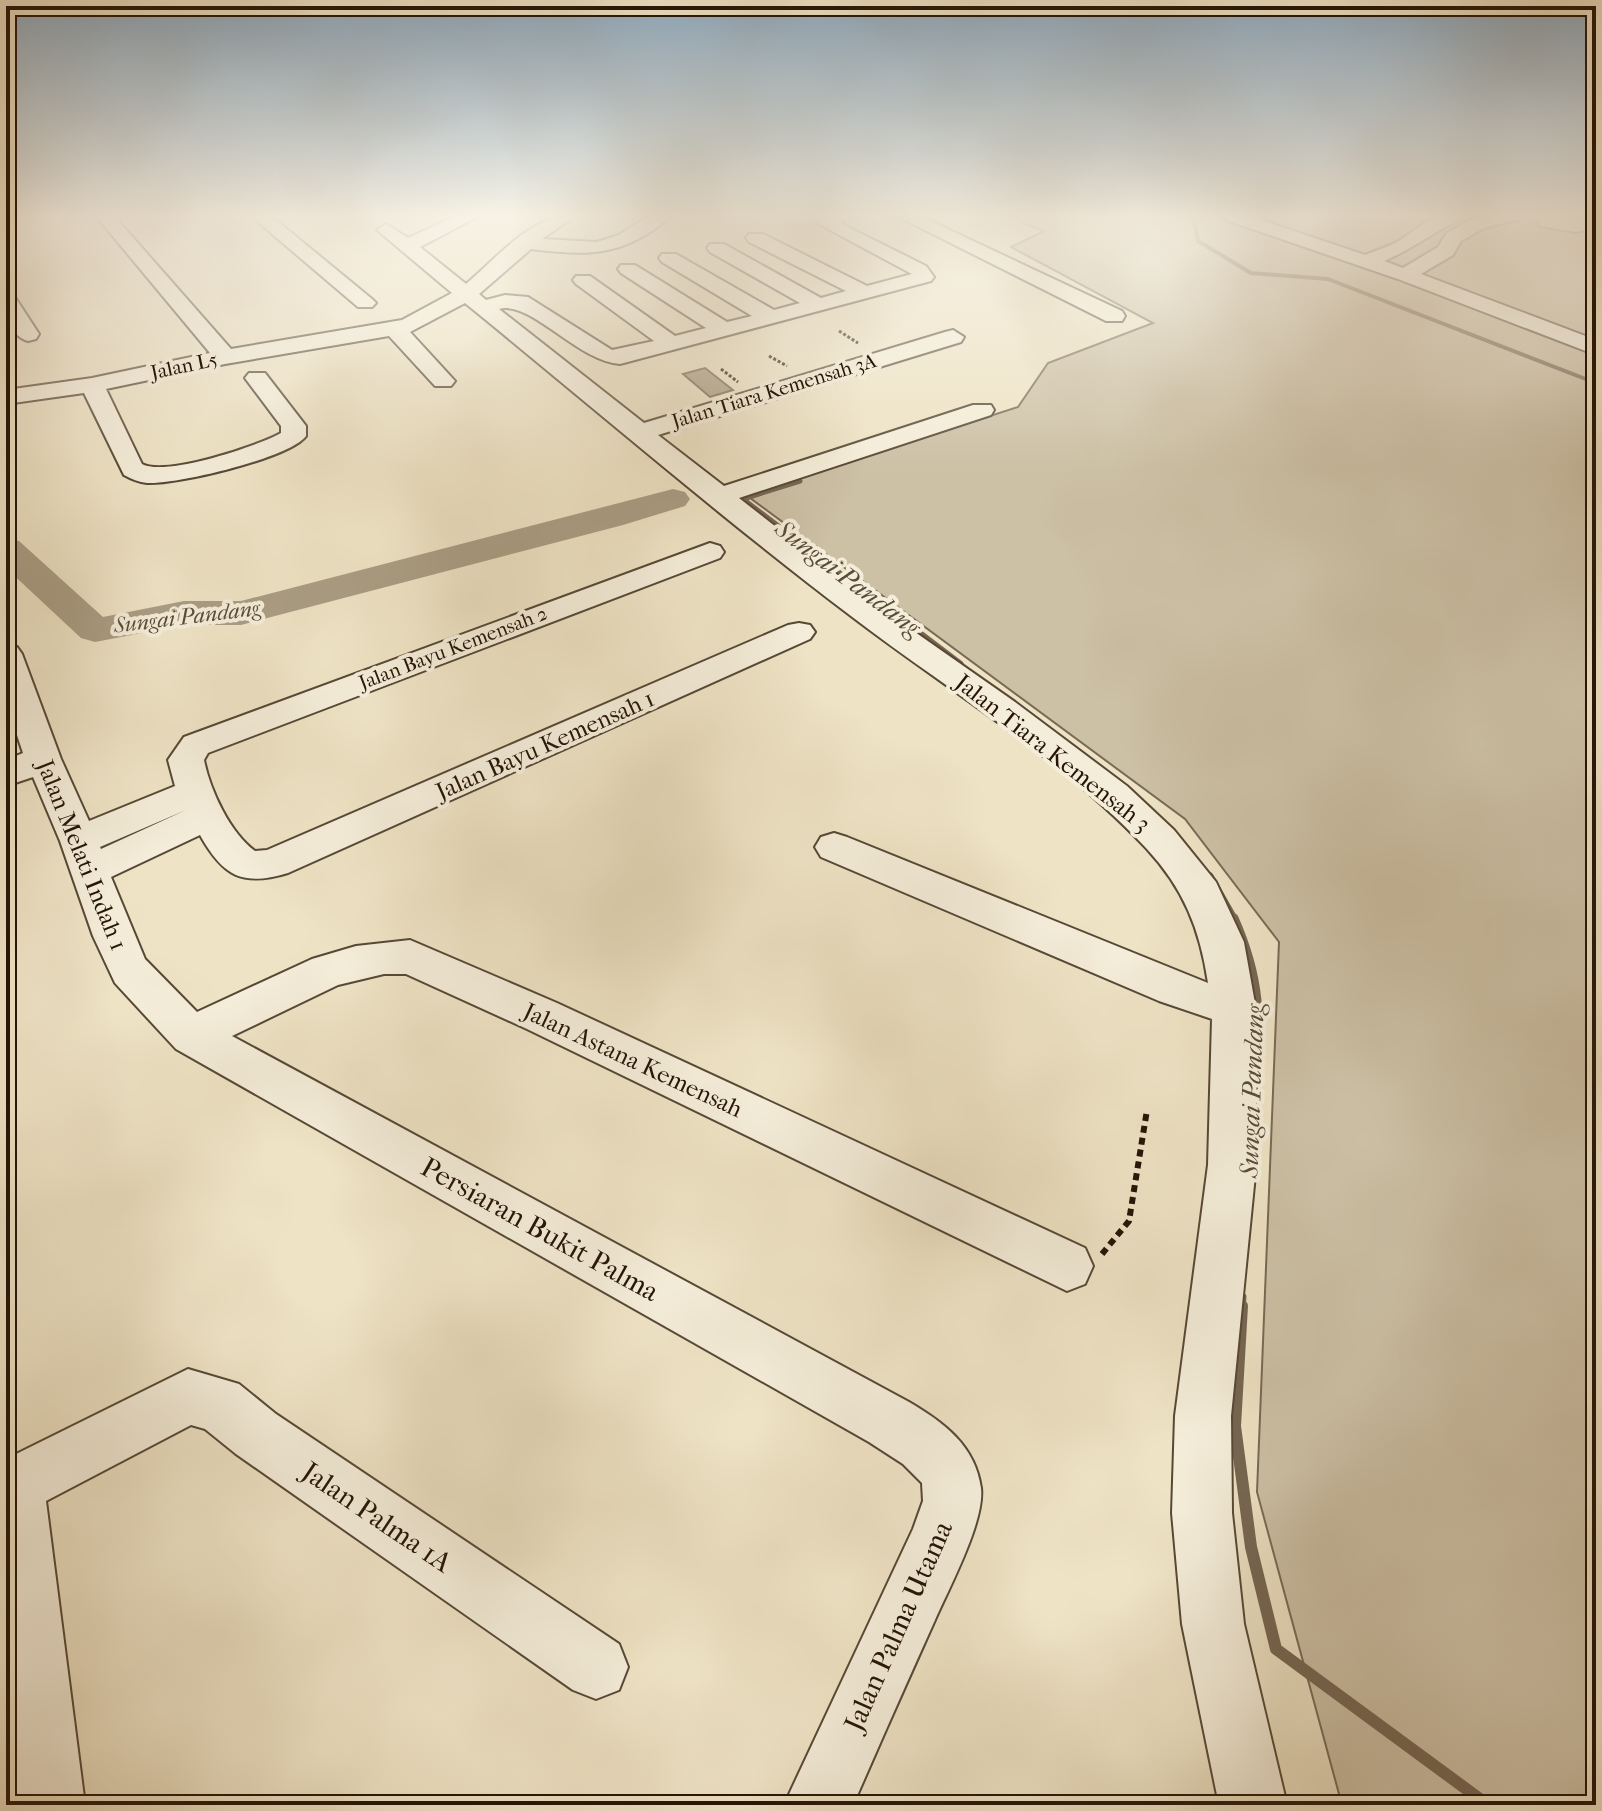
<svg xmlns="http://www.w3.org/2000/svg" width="1602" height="1811" font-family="'IM FELL French Canon',serif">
<rect width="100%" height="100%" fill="#eee3c5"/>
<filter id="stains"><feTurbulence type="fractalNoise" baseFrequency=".0025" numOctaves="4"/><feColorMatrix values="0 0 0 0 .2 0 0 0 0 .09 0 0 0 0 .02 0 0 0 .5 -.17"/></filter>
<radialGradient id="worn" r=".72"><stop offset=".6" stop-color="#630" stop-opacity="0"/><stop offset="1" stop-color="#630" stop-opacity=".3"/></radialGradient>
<polygon fill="#ccc0a5" stroke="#786a56" stroke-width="2" points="1005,216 1596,216 1596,1805 1342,1805 1257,1492 1279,942 1185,819 746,495 1018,407 1048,363 1153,323 1011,247 1044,231"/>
<polygon fill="#aa9d84" stroke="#756652" stroke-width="2" points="705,368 733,390 710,397 683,374"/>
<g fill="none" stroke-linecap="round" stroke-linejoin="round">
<polyline stroke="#756652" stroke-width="4" points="1185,216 1194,220 1198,241 1251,273 1328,279 1596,383"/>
<g stroke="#756652" stroke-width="5">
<polyline points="743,499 904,622"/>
<polyline points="743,499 800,481"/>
</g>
<g stroke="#756652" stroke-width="7">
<polyline points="902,620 960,664"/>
<polyline points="1210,876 1235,920"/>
</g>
<g stroke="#756652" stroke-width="9">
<path d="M1234,918C1261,979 1261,1019 1255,1084"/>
<polyline points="1241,1308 1242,1297"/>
</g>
<polyline stroke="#756652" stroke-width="12" points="1242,1306 1235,1426 1251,1547 1276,1649 1488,1805"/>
<polygon fill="#aa9d84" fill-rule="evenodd" points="673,489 685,492 690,499 685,506 623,525 241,625 184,625 95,642 81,638 6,568 6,538 19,541 103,617 184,601 241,601"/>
<defs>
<g id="minor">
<path d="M96,216H114L231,349L402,320L452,293L377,230L386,224L408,238L456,216H479L420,247L466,284C497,258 533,213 575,216L542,239L597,242L619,235L649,216H669C664,223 654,230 645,235C608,258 572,254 531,249L479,294L486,300L505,295L528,297L612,350L654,341L576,284L573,280L576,276H590L675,336L706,328L621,273L618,269L621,265H635L727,322L752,316L662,262L659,258L662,254H676L774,310L800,303L710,252L707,248L710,244H724L821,298L846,291L749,242L746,238L749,234H763L867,286L912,274L817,223L824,216H851L848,220L840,223L926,266L934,277L931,281L620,364C577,361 531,300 499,309L644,423L945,332L953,330L964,337L961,342L658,435L724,486L973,405H991L994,410L991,415L739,498L872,602L1015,702L1127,786L1174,830L1216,882L1244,942L1256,1009V1165L1231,1416L1232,1513L1244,1624L1287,1805H1219L1182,1624L1172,1513L1175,1416L1208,1165L1212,1019L1159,1001L821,857L815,847L821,837L834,833L847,837L1208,983C1200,929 1184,889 1146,848C1062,758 949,691 851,616C719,516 593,407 465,303L410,332L455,381L451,386H435L389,336L225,364L106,389L142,464C165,477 258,446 281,433V426L245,378L249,373H265L306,426V436C290,458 175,485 147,483C139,482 131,479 124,475L84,393L6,404V390L92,378L210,353Z"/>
<polygon points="251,216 271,216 372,299 376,303 372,307 358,307"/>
<polygon points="897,216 920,216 1122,311 1125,316 1122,321 1106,321"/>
<path d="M1223,216H1249L1365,255C1377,250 1392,246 1402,239C1425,222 1432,216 1462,216L1459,220C1432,233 1412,249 1384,261L1403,268L1438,247L1446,234L1470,220L1489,216H1519L1516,220L1484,228L1461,241L1453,255L1421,274L1596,340V355L1398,279L1226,220Z"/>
<polygon points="1547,216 1575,220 1596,217 1596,229 1575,232 1540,226 1538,222 1540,218"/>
<path d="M6,292L13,294L39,334L36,339L28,341C7,335 6,309 6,292Z"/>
<path d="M710,543L720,546L724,552L720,558L208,753L204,760C210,790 230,833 255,851L267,850L788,625L799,623L810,625L815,632L810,639L288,873C242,887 223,876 200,835L111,877L145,959L197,1012L312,959L356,946L410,940L557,1003L1085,1248L1093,1266L1085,1284L1067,1291L527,1029L406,974H384L338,985L232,1036L909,1402C943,1422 975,1445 981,1488C985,1521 949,1588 935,1620C907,1682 880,1743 853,1805H784L913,1529L923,1501L922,1483L903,1464L869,1442L176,1049L115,983L93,936L60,841L33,777L6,786V760L23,753L6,702V644L17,647L22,654L61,759L89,821L175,786L168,760L184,737ZM186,810L101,849L100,847Z"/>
<polygon points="188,1369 239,1384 276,1414 619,1644 628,1667 619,1690 596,1699 573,1690 236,1454 205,1429 191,1425 46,1501 85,1805 17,1805 6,1693 6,1459"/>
</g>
</defs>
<use href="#minor" stroke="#574836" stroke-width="4"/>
<g stroke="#251407" stroke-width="3" stroke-dasharray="3 2" stroke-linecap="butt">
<polyline points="839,331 858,343"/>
<polyline points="769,356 787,366"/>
<polyline points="721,369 738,382"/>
</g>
<polyline stroke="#251407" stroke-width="6" stroke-dasharray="7 5" stroke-linecap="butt" points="1102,1254 1129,1221 1147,1110"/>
<use href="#minor" fill="#f4edd9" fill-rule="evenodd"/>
</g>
<linearGradient id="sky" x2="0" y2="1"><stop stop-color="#8fabc0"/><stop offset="0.46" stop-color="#f7f2e5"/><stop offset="1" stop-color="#f7f2e5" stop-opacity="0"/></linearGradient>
<rect width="1602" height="469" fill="url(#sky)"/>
<g text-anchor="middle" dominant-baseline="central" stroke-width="8" stroke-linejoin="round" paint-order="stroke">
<g font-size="20" fill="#251407" stroke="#f4edd9">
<text transform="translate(184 366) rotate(-12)">Jalan L5</text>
<text transform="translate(774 391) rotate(-17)">Jalan Tiara Kemensah 3A</text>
<text transform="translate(453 648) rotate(-21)">Jalan Bayu Kemensah 2</text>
</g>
<g font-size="22" font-style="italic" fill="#5a4b39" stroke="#f4edd9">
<text transform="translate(187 617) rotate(-7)">Sungai Pandang</text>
</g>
<g font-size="24" fill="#251407" stroke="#f4edd9">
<text transform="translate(545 745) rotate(-24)">Jalan Bayu Kemensah 1</text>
<text transform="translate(1053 753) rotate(38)">Jalan Tiara Kemensah 3</text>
<text transform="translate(82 855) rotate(68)">Jalan Melati Indah 1</text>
<text transform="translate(633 1060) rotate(25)">Jalan Astana Kemensah</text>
</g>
<g font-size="26" font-style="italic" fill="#5a4b39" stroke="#f4edd9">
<text transform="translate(848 578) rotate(37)">Sungai Pandang</text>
<text transform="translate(1252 1091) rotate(-88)">Sungai Pandang</text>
</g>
<g font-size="28" fill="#251407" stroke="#f4edd9">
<text transform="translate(540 1229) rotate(29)">Persiaran Bukit Palma</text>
<text transform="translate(377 1517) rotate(34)">Jalan Palma 1A</text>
<text transform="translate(898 1626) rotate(-66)">Jalan Palma Utama</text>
</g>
</g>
<rect width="1602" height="1811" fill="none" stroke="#eee3c5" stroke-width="32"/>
<rect x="8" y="8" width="1586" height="1795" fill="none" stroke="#251407" stroke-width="4"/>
<rect x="16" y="16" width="1570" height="1779" fill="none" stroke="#251407" stroke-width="2"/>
<rect width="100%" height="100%" filter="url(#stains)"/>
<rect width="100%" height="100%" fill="url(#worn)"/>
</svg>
